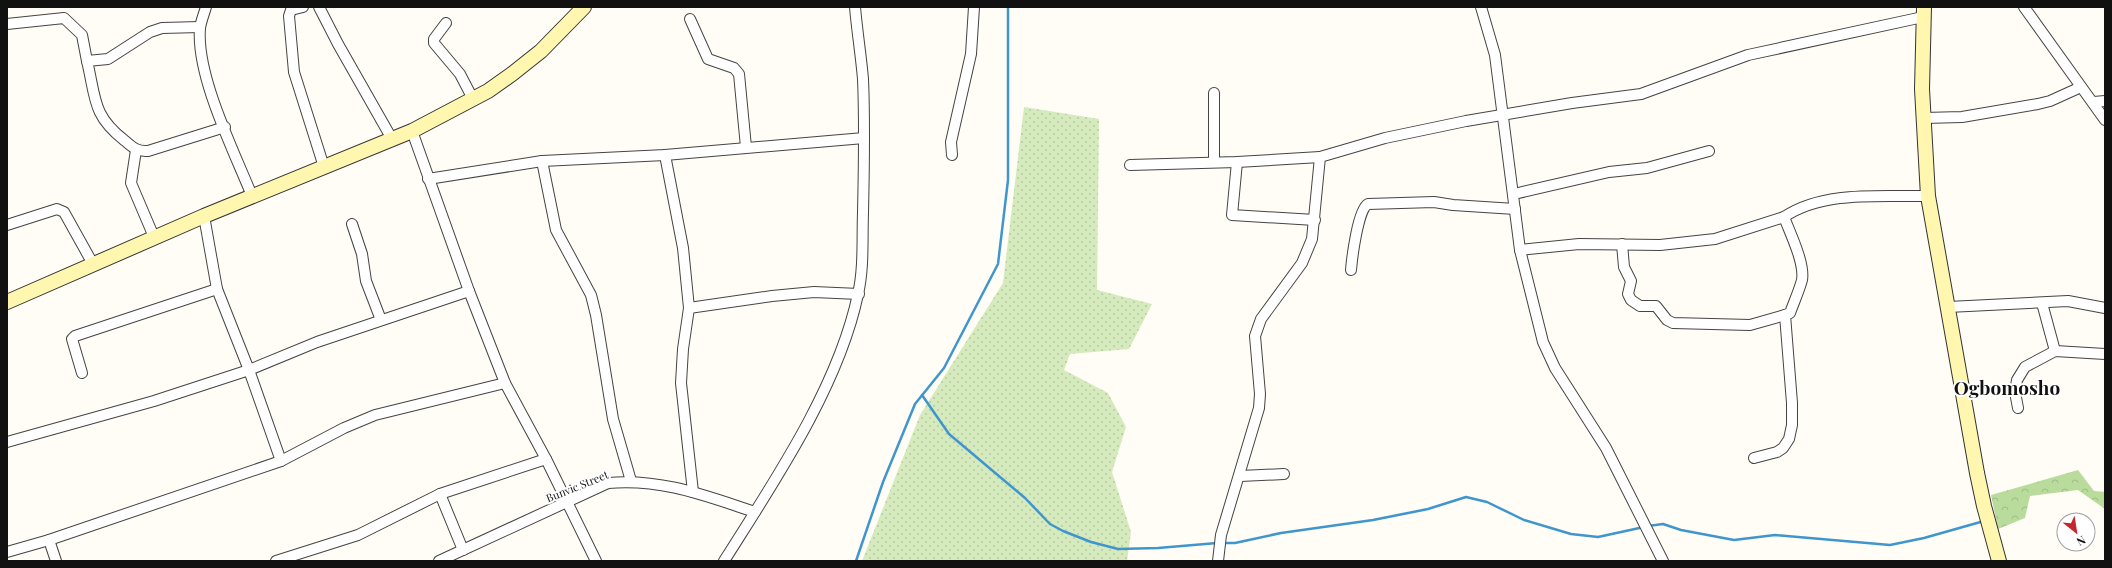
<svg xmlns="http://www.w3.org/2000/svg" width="2112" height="568" font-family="'Playfair Display',serif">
<defs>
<pattern id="grass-dots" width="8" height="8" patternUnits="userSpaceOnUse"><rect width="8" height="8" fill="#d5ebbd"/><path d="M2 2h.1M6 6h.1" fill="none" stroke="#b6c8a1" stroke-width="1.8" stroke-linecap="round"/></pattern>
<pattern id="forest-crowns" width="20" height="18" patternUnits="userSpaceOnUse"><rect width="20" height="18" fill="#b9dc9c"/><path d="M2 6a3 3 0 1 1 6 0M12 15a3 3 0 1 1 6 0" fill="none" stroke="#9ebc85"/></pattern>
</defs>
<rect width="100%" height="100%" fill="#fffdf5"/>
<polygon fill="url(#grass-dots)" points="1024,107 1099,119 1097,290 1152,304 1129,349 1070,354 1064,370 1108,393 1126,427 1112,472 1131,532 1127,561 862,561 920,415 1003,283"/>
<polygon fill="url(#forest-crowns)" points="2078,470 2094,491 2105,492 2105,509 2078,490 2030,496 2025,518 1998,529 1991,495"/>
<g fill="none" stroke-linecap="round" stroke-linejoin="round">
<g stroke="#3f96cf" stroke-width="2.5">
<polyline points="922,395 949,434 1025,498 1050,524 1063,531 1091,542 1118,549 1158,548 1217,543"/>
<polyline points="1648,526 1663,524 1681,530 1734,540 1775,535 1890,545 1924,538 1984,521"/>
<polyline points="1222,543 1235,543 1281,533 1373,520 1428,509 1466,497 1487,502 1524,520 1571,534 1598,537 1644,527"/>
<polyline points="856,561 883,482 915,404 944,368 998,264 1008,180 1008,7"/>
</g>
<defs>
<g id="minor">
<path d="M206,7C204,14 201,21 200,28C196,76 234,151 252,196"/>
<polyline points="303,7 291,10 289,16 294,72 324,167"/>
<polyline points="319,7 338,44 392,139"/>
<polyline points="1481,7 1495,55 1520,250 1543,342 1555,368 1606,448 1663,561"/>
<polyline points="2024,7 2105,120"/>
<polyline points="690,19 708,59 734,68 739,74 746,147"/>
<polyline points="446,23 434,39 434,43 460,74 473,99"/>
<polyline points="7,24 64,18 82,35 87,61 108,59 150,32 162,28 200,27"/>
<path d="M87,61C96,98 92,115 124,140C132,147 137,152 148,151L225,127"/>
<polyline points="1214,93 1214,161"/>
<polyline points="2094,102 2105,101"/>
<polyline points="1924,118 1962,117 2038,104 2050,101 2081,87"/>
<polyline points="412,131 469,291 505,383 546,459 596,561"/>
<polyline points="136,150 131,183 154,237"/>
<polyline points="665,155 683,248 689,308 683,349 681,383 693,492"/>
<polyline points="952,155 951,142 971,54 974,7"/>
<polyline points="542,161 556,230 591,295 596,315 613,419 631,481"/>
<polyline points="1237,162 1232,215 1315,220"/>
<polyline points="1130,165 1237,162 1320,157"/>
<polyline points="428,179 542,161 665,155 864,138"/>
<polyline points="1514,194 1609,172 1647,168 1709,151"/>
<polyline points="204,216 217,289 249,370 281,461"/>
<polyline points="352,224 362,254 366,281 381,320"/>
<polyline points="7,225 57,209 64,212 93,264"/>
<polyline points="1622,244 1624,267 1631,281 1628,294 1631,300 1640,306 1656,306 1667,320 1673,323 1750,325 1785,315"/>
<path d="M1520,250L1579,244L1660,245L1715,239L1784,217C1824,190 1882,197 1928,196"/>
<path d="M1351,270C1352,258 1358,209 1368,204L1434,202L1453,205L1515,209"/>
<polyline points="2042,303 2055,351"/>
<polyline points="1948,307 2068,301 2105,308"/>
<polyline points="689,308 772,296 814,292 859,294"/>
<polyline points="82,373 72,339 75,336 217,289"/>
<polyline points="2018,408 2015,392 2017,380 2025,367 2055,351 2105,354"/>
<polyline points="7,442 154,401 249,370 317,342 469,291"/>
<path d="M1754,458L1777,452L1783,448L1789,439L1792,425V403L1785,315L1790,313C1794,302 1799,291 1802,280C1805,263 1790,233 1784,217"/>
<polyline points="1240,476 1284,474"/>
<polyline points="440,494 463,550"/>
<polyline points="49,540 56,561"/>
<polyline points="7,552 49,540 281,461 344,428 375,415 505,383"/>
<polyline points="276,561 358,535 440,494 546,459"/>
<path d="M439,561L608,483C661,478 706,496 755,512"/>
<path d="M724,561C774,482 839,386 858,294C864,268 862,240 863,213C864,168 865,124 863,79C861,55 857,31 855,7"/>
<polyline points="1218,561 1221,535 1259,408 1260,394 1255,336 1261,319 1302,263 1312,239 1320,157 1385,138 1466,121 1572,103 1641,94 1748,55 1923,17"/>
</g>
<g id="secondary">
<polyline points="1924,7 1922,89 1928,196 1977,473 1984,506 1999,561"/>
<polyline points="7,302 204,216 412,131 488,91 512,74 541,51 584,7"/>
</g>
</defs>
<use href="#minor" stroke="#444" stroke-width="12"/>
<use href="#secondary" stroke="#333" stroke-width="16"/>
<use href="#minor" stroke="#fff" stroke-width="10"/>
<use href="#secondary" stroke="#fff6b0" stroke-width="14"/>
</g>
<g text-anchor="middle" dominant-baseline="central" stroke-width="4" stroke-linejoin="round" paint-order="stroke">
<g font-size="11" fill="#111" stroke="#fff">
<text transform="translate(577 486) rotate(-22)">Bunvic Street</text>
</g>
<g font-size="19" font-weight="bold" fill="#111" stroke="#fff">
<text x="2007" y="387">Ogbomosho</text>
</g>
</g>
<rect width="2112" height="568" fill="none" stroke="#111111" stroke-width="16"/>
<g transform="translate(2076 532) rotate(150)"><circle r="19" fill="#ffffff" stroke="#a0a0a0"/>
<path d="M0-3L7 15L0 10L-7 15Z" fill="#c4262e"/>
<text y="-6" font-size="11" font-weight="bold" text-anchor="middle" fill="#111111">N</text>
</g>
</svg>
